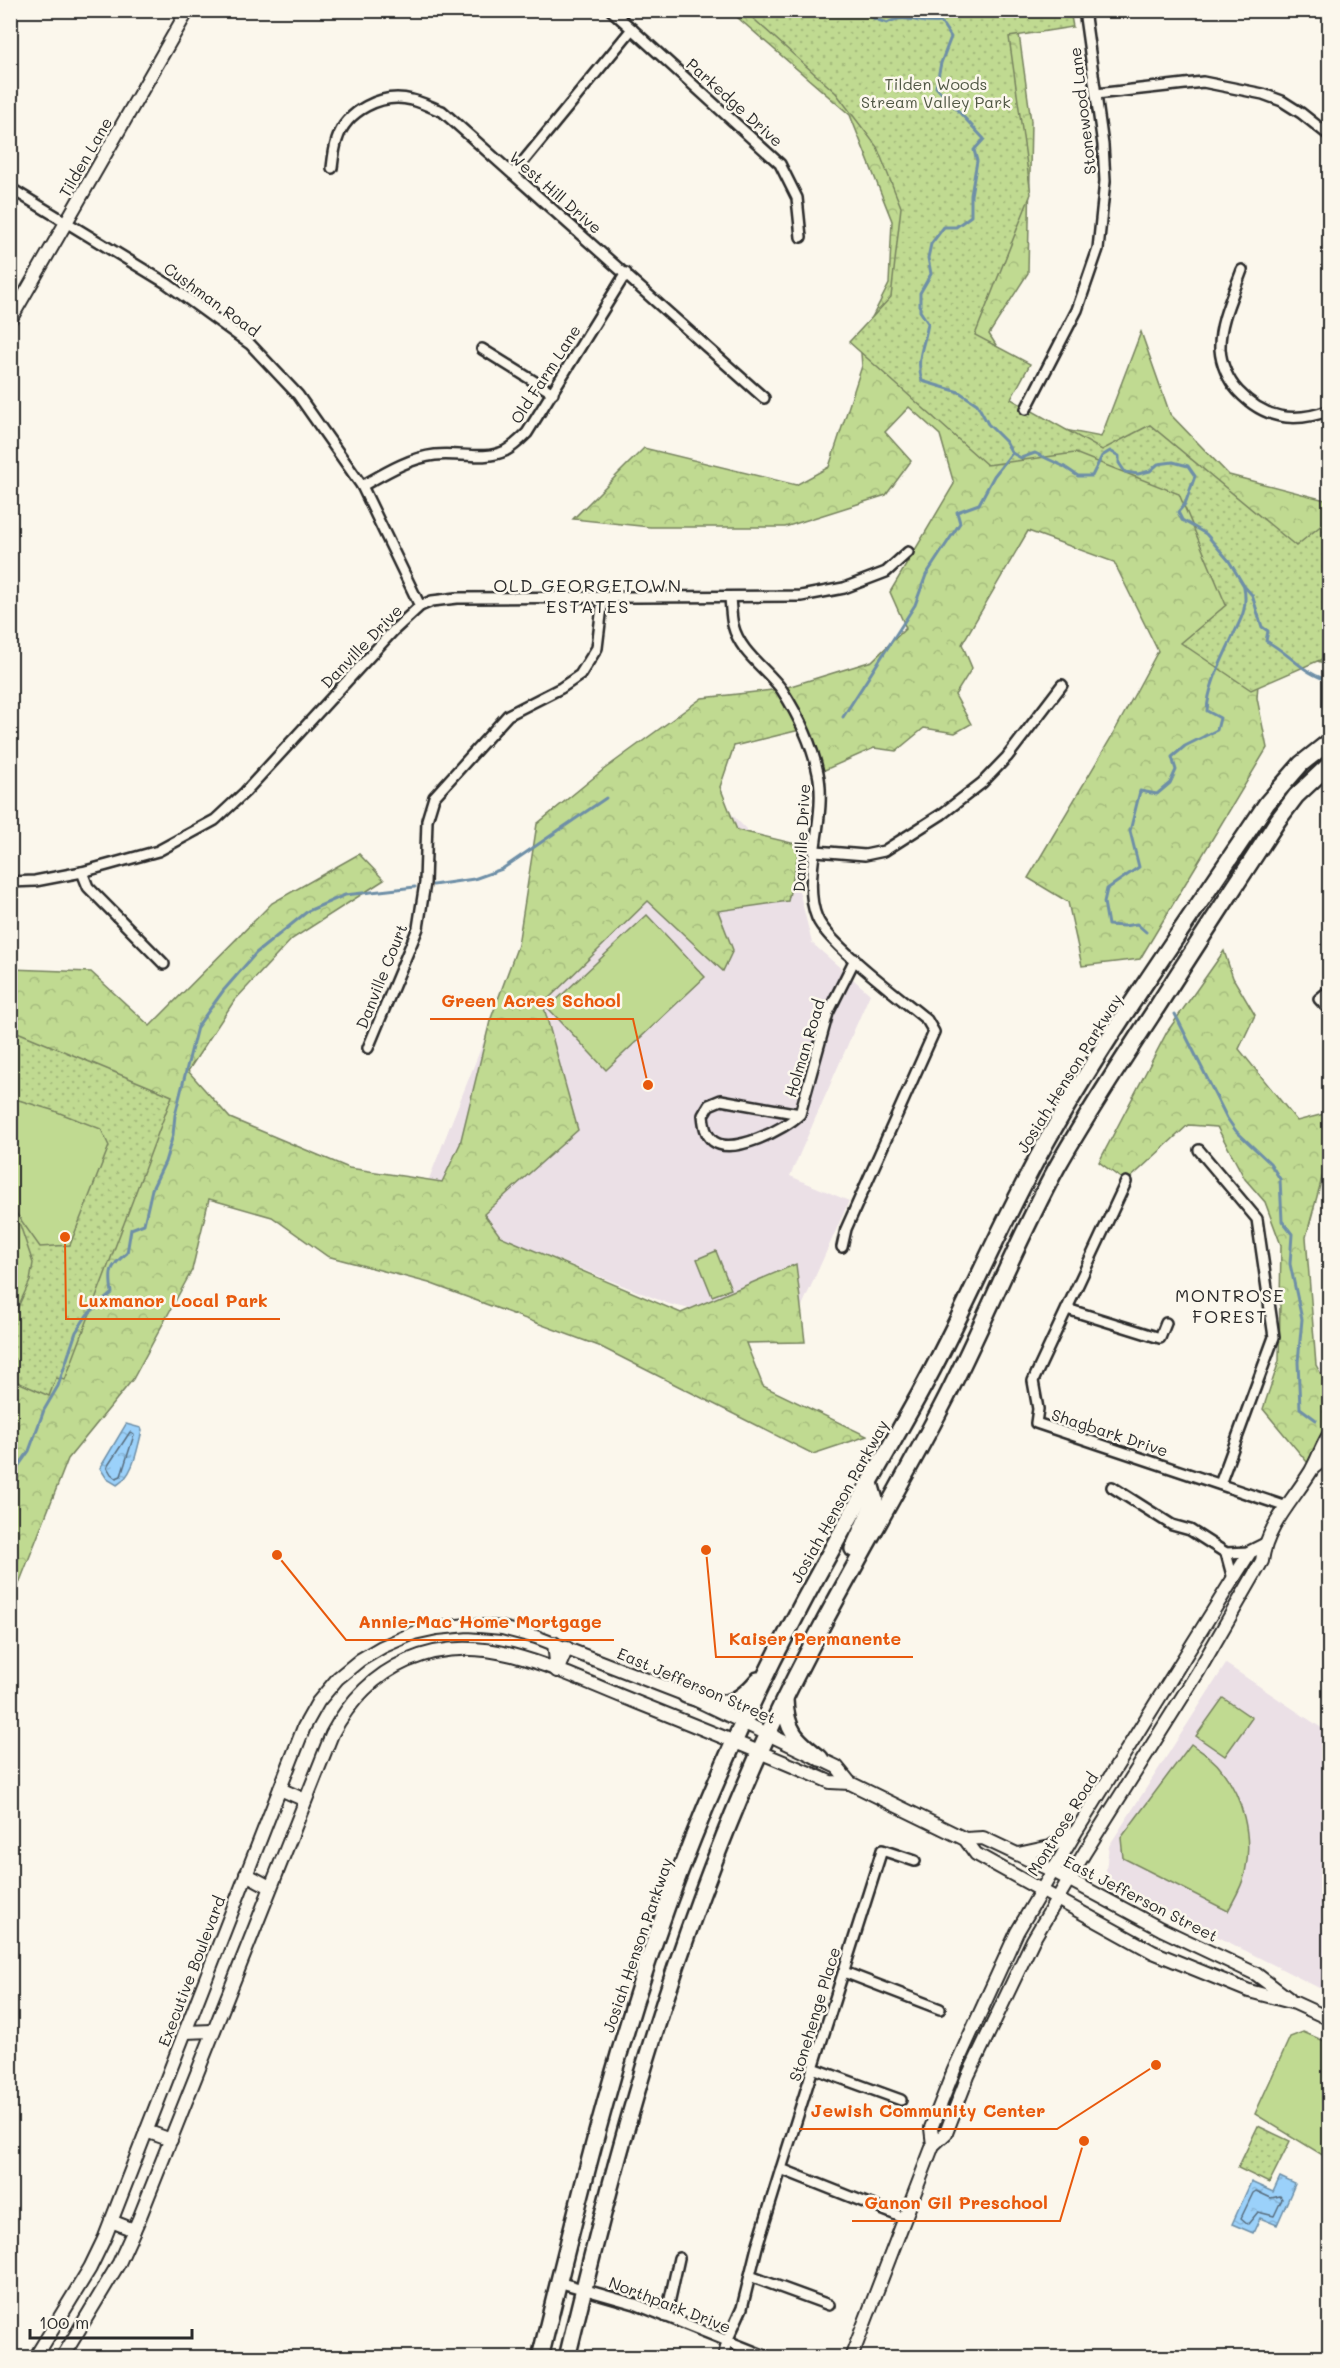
<svg xmlns="http://www.w3.org/2000/svg" width="1340" height="2368" font-family="Mali,sans-serif">
<defs>
<pattern id="forest-crowns" width="20" height="18" patternUnits="userSpaceOnUse" patternTransform="scale(1.5)"><rect width="20" height="18" fill="#c0da91"/><path d="M2 6a3 3 0 1 1 6 0M12 15a3 3 0 1 1 6 0" fill="none" stroke="#a5bb7d"/></pattern>
<pattern id="park-dots" width="8" height="8" patternUnits="userSpaceOnUse" patternTransform="scale(1.5)"><rect width="8" height="8" fill="#c0da91"/><path d="M2 2h.1M6 6h.1" fill="none" stroke="#a5bb7d" stroke-width="1.8" stroke-linecap="round"/></pattern>
<pattern id="water-ripples" width="26" height="14" patternUnits="userSpaceOnUse" patternTransform="scale(1.5)"><rect width="26" height="14" fill="#9bd1fa"/><path d="M2 4q2-2 4 0t4 0M15 11q2-2 4 0t4 0" fill="none" stroke="#86b4d6"/></pattern>
</defs>
<rect width="100%" height="100%" fill="#fbf7ec"/>
<filter id="ink" filterUnits="userSpaceOnUse"><feTurbulence type="fractalNoise" baseFrequency=".0167" numOctaves="2"/><feDisplacementMap in="SourceGraphic" scale="12" xChannelSelector="R" yChannelSelector="G"/><feConvolveMatrix kernelMatrix="1 2 1 2 8 2 1 2 1" color-interpolation-filters="sRGB"/></filter>
<g filter="url(#ink)">
<g fill="#ebe0e6">
<polygon points="699,780 797,882 812,943 870,994 790,1176 849,1201 790,1333 669,1304 419,1204 570,824"/>
<polygon points="1226,1664 1329,1733 1329,1993 1114,1884 1106,1870 1109,1846"/>
</g>
<g fill="url(#forest-crowns)" stroke="#76825e" stroke-width="1.5">
<polygon points="730,11 1068,11 1019,34 1031,121 1028,273 989,334 1013,372 1006,409 1049,427 1101,437 1141,332 1170,414 1229,475 1329,501 1329,665 1261,642 1257,698 1267,748 1140,959 1082,966 1068,902 1028,878 1112,736 1158,651 1114,562 1028,531 962,644 972,668 955,695 971,724 955,733 924,728 896,751 874,748 818,773 804,729 734,746 720,787 737,830 800,845 788,901 718,911 733,950 723,971 648,901 543,1004 578,1130 484,1214 500,1236 681,1313 796,1264 805,1342 746,1343 763,1386 867,1436 813,1454 599,1346 429,1283 327,1256 272,1217 209,1199 192,1270 133,1379 68,1459 11,1604 11,969 91,972 150,1026 272,903 359,854 384,880 292,939 234,1001 188,1071 230,1118 349,1168 442,1182 460,1144 490,1021 518,945 537,824 603,770 702,698 781,689 872,661 906,628 890,592 954,484 940,435 909,407 885,432 911,461 886,495 785,527 650,527 573,519 644,448 796,485 829,467 862,366 860,341 889,284 892,221 850,115"/>
<polygon points="1224,951 1233,978 1255,1015 1239,1049 1297,1121 1324,1114 1325,1167 1306,1237 1316,1365 1329,1389 1330,1433 1312,1468 1263,1409 1279,1361 1281,1245 1265,1202 1245,1179 1217,1127 1188,1125 1126,1182 1099,1162 1167,1032"/>
</g>
<g fill="url(#park-dots)" stroke="#76825e" stroke-width="1.5">
<polygon points="745,11 1070,11 1073,27 1009,37 1031,194 975,335 1030,364 1011,399 1102,450 1150,425 1296,546 1329,519 1329,656 1251,690 1181,643 1226,605 1179,494 1075,453 987,465 849,342 891,297 901,207 877,147 836,93"/>
<polygon points="10,1029 172,1096 65,1380 56,1378 49,1396 11,1379"/>
<polygon points="1258,2126 1290,2141 1269,2183 1238,2168"/>
</g>
<g fill="#c0da91" stroke="#76825e" stroke-width="1.5">
<polygon points="647,915 705,977 606,1070 548,1008"/>
<polygon points="15,1099 52,1110 101,1129 109,1146 70,1245 40,1247 11,1206 10,1107"/>
<polygon points="11,1216 20,1225 33,1263 30,1281 11,1322"/>
<polygon points="716,1251 731,1289 712,1296 697,1259"/>
<polygon points="1223,1698 1252,1718 1225,1756 1196,1736"/>
<path d="M1191,1744C1200,1751 1213,1758 1220,1768C1243,1796 1253,1837 1245,1873C1242,1887 1234,1899 1228,1911L1123,1858L1121,1838Z"/>
<polygon points="1303,2032 1329,2043 1329,2159 1255,2114 1290,2037"/>
</g>
<g fill="url(#water-ripples)" stroke="#6e8fa7" stroke-width="1.5">
<path d="M126,1424L141,1428L142,1431C137,1449 134,1475 117,1485L107,1479L100,1468Z"/>
<polygon points="1280,2177 1295,2184 1277,2225 1260,2218 1253,2233 1232,2224 1251,2182 1273,2192"/>
</g>
<g fill="none" stroke-linecap="round" stroke-linejoin="round">
<g stroke="#586d7e" stroke-width="1.5">
<polygon points="130,1432 134,1435 121,1476 116,1478 111,1474 107,1467"/>
<polygon points="1256,2191 1271,2198 1280,2196 1282,2199 1274,2216 1258,2212 1248,2224 1241,2218 1253,2193"/>
</g>
<g stroke="#6e8fa7" stroke-width="3">
<path d="M862,10L875,19L887,23C907,12 921,26 941,22L951,37L941,63L936,87L984,139L974,150L977,161L971,195V216L956,227H944L931,244L928,258L931,274L920,293V311L928,323C925,345 915,357 922,381L959,392L977,404L988,424L1006,442L1012,453L1021,458L1035,453L1063,466L1078,476H1092L1102,456L1110,451L1119,456V463L1125,472L1138,474L1150,471L1158,464L1173,462L1188,466L1195,476L1185,504L1178,512L1182,520L1206,534L1229,561L1244,586L1252,595L1262,627L1268,631L1266,641C1287,651 1306,677 1330,680"/>
<polyline points="843,717 915,605 926,575 960,523 957,512 979,504 994,476 1012,453"/>
<polyline points="433,885 474,879 502,869 606,798"/>
<path d="M1146,932L1137,924L1124,926L1108,925L1104,902L1107,889L1139,867L1130,831L1140,791L1157,794L1170,783L1176,770L1172,757L1185,746L1217,730L1220,718L1207,711C1208,687 1221,662 1231,640C1240,620 1248,611 1244,587"/>
<polyline points="1175,1014 1227,1118 1236,1131 1270,1163 1280,1179 1282,1221 1292,1234 1290,1264 1302,1319 1298,1362 1300,1408 1316,1420"/>
<path d="M10,1478L29,1451L44,1410L58,1386L76,1332L87,1315L112,1293C109,1271 109,1267 127,1253L131,1229L144,1224L152,1189L165,1162L173,1135L175,1115L197,1027L223,991L256,953L308,911L345,895L415,887"/>
</g>
<defs>
<g id="minor">
<polyline points="611,10 780,164 797,198 801,237"/>
<polyline points="1096,94 1203,82 1263,94 1282,101 1301,113 1330,136"/>
<path d="M332,168C333,159 334,149 337,140C346,111 382,92 412,100C422,102 432,108 442,111L764,398"/>
<polyline points="513,174 632,29"/>
<polyline points="10,188 166,283 250,344 298,395 362,486 420,606"/>
<path d="M1242,270C1233,295 1219,322 1220,349C1221,364 1228,380 1238,391C1264,419 1294,424 1330,410"/>
<polyline points="482,349 553,393"/>
<polyline points="1026,409 1077,310 1098,249 1105,181 1103,145 1084,10"/>
<path d="M362,486C385,473 409,458 435,455C458,452 483,461 505,451C513,447 521,439 527,433L626,273"/>
<path d="M730,598C731,607 731,617 733,625C740,653 766,668 782,690C798,715 812,744 818,773C828,818 800,878 817,918C828,944 902,999 927,1020L934,1032L846,1229L842,1247"/>
<polyline points="816,851 865,855 884,851 942,814 982,783 1007,757 1062,685"/>
<polyline points="82,872 88,887 164,964"/>
<polyline points="10,882 35,881 82,872 158,851 215,820 245,792 393,631 420,606 432,601 457,598 801,596 844,588 886,572 908,552"/>
<polyline points="1330,990 1319,999 1330,1011"/>
<polyline points="368,1048 418,928 425,883 427,820 434,797 508,715 561,688 580,675 597,648 603,598"/>
<path d="M800,1114L721,1100L709,1105L703,1115C704,1125 705,1134 713,1141C732,1156 785,1129 800,1114L828,1013L855,959"/>
<polyline points="1199,1150 1257,1219 1274,1337 1220,1484"/>
<polyline points="1126,1182 1033,1381 1038,1409 1036,1423 1287,1507"/>
<polyline points="1067,1309 1160,1338 1166,1323"/>
<polyline points="1112,1487 1172,1525 1190,1530 1226,1553 1250,1552"/>
<polyline points="1226,1553 1233,1579"/>
<polyline points="844,1972 940,2009"/>
<polyline points="813,2068 901,2100"/>
<polyline points="781,2169 904,2218"/>
<polyline points="750,2276 829,2305"/>
<polyline points="558,2282 635,2304 770,2358"/>
<polyline points="666,2317 679,2258"/>
<polyline points="723,2358 727,2341 742,2308 757,2247 781,2169 882,1850 915,1861"/>
</g>
<g id="tertiary">
<polyline points="10,320 188,10"/>
<polyline points="1313,1468 1330,1455"/>
<polyline points="554,1643 557,1671 567,1648"/>
<polyline points="280,1789 305,1800"/>
<polyline points="965,1839 983,1838 1053,1871 1161,1929 1256,1974 1289,1999"/>
<polyline points="1018,1854 1050,1847 1073,1833"/>
<polyline points="246,1874 270,1887"/>
<polyline points="185,2032 213,2031"/>
<polyline points="146,2131 171,2140"/>
<polyline points="933,2145 931,2128 954,2070 1017,1932 1077,1830 1233,1579 1250,1552 1264,1545"/>
<polyline points="111,2221 134,2230"/>
<polyline points="35,2358 90,2268 105,2237 304,1727 318,1702 338,1678 360,1660 382,1647 414,1633 437,1628 468,1625 502,1628 536,1637 686,1695 837,1767 850,1783"/>
<path d="M62,2358L119,2263L139,2219L332,1734C369,1664 435,1635 512,1655C554,1666 595,1686 636,1702C701,1728 766,1754 830,1782L850,1783L965,1839L976,1854L1153,1952L1249,1991L1295,2003L1330,2019"/>
<path d="M851,2358L933,2145L946,2133L968,2076L1033,1940L1085,1852L1198,1672L1262,1561C1266,1527 1294,1499 1311,1471C1318,1459 1322,1445 1330,1433"/>
</g>
<g id="primary">
<polyline points="853,1549 875,1500 870,1483"/>
<path d="M686,1695C721,1705 732,1711 758,1680"/>
<path d="M785,1700C786,1731 796,1740 820,1758"/>
<path d="M540,2358C577,2206 614,2054 667,1906C704,1804 750,1702 801,1606C839,1534 881,1464 920,1393C966,1310 1001,1221 1049,1137C1114,1023 1194,913 1267,803L1301,764L1330,741"/>
<path d="M567,2358C619,2140 678,1926 773,1723C824,1614 887,1512 942,1406C983,1327 1015,1244 1057,1167C1088,1112 1123,1059 1157,1007C1197,944 1238,882 1278,820L1296,796L1330,764"/>
</g>
</defs>
<use href="#minor" stroke="#2b2b2b" stroke-width="14"/>
<use href="#tertiary" stroke="#2b2b2b" stroke-width="16"/>
<use href="#primary" stroke="#2b2b2b" stroke-width="20"/>
<use href="#minor" stroke="#fbf7ec" stroke-width="9"/>
<use href="#tertiary" stroke="#fbf7ec" stroke-width="12"/>
<use href="#primary" stroke="#fbf7ec" stroke-width="15"/>
</g>
</g>
<g text-anchor="middle" dominant-baseline="central" stroke-width="5" stroke-linejoin="round" paint-order="stroke">
<g font-size="16" fill="#505744" stroke="#fbf7ec">
<text x="936" y="83">Tilden Woods<tspan x="936" dy="18">Stream Valley Park</tspan></text>
</g>
<g font-size="16" fill="#2b2b2b" stroke="#fbf7ec">
<text transform="translate(735 102) rotate(42)">Parkedge Drive</text>
<text transform="translate(1082 111) rotate(-97)">Stonewood Lane</text>
<text transform="translate(85 157) rotate(-60)">Tilden Lane</text>
<text transform="translate(556 192) rotate(41)">West Hill Drive</text>
<text transform="translate(212 299) rotate(36)">Cushman Road</text>
<text transform="translate(545 374) rotate(-57)">Old Farm Lane</text>
<text transform="translate(361 646) rotate(-46)">Danville Drive</text>
<text transform="translate(801 838) rotate(-87)">Danville Drive</text>
<text transform="translate(381 976) rotate(-68)">Danville Court</text>
<text transform="translate(804 1048) rotate(-73)">Holman Road</text>
<text transform="translate(1069 1073) rotate(-58)">Josiah Henson Parkway</text>
<text transform="translate(1110 1432) rotate(18)">Shagbark Drive</text>
<text transform="translate(839 1501) rotate(-61)">Josiah Henson Parkway</text>
<text transform="translate(697 1685) rotate(23)">East Jefferson Street</text>
<text transform="translate(1062 1824) rotate(-58)">Montrose Road</text>
<text transform="translate(1141 1898) rotate(27)">East Jefferson Street</text>
<text transform="translate(637 1945) rotate(-71)">Josiah Henson Parkway</text>
<text transform="translate(191 1971) rotate(-69)">Executive Boulevard</text>
<text transform="translate(814 2014) rotate(-73)">Stonehenge Place</text>
<text transform="translate(670 2304) rotate(21)">Northpark Drive</text>
</g>
<g font-size="18" letter-spacing="1.5" fill="#2b2b2b" stroke="#fbf7ec">
<text x="588" y="585">OLD GEORGETOWN<tspan x="588" dy="21">ESTATES</tspan></text>
<text x="1230" y="1295">MONTROSE<tspan x="1230" dy="21">FOREST</tspan></text>
</g>
</g>
<path fill="none" stroke="#e8590c" stroke-width="2" d="M648 1085L633 1019H430M65 1237L66 1319H280M277 1555L346 1640H614M706 1550L716 1657H913M1156 2065L1057 2129H799M1084 2141L1060 2221H852"/>
<g fill="#e8590c" stroke="#fbf7ec" stroke-width="2">
<circle cx="648" cy="1085" r="6"/>
<circle cx="65" cy="1237" r="6"/>
<circle cx="277" cy="1555" r="6"/>
<circle cx="706" cy="1550" r="6"/>
<circle cx="1156" cy="2065" r="6"/>
<circle cx="1084" cy="2141" r="6"/>
</g>
<g font-size="18" text-anchor="middle" font-weight="bold" fill="#e8590c" stroke="#fbf7ec" stroke-width="5" stroke-linejoin="round" paint-order="stroke">
<text x="531" y="1007">Green Acres School</text>
<text x="173" y="1307">Luxmanor Local Park</text>
<text x="480" y="1628">Annie-Mac Home Mortgage</text>
<text x="815" y="1645">Kaiser Permanente</text>
<text x="928" y="2117">Jewish Community Center</text>
<text x="956" y="2209">Ganon Gil Preschool</text>
</g>
<rect width="1340" height="2368" fill="none" stroke="#fbf7ec" stroke-width="36"/>
<rect x="18" y="18" width="1304" height="2332" fill="none" stroke="#2b2b2b" stroke-width="2" filter="url(#ink)"/>
<path d="M30 2329v9h162v-9" fill="none" stroke="#2b2b2b" stroke-width="3"/>
<text x="39" y="2329" font-size="18" fill="#2b2b2b" stroke="#fbf7ec" stroke-width="4.5" paint-order="stroke">100 m</text>
</svg>
